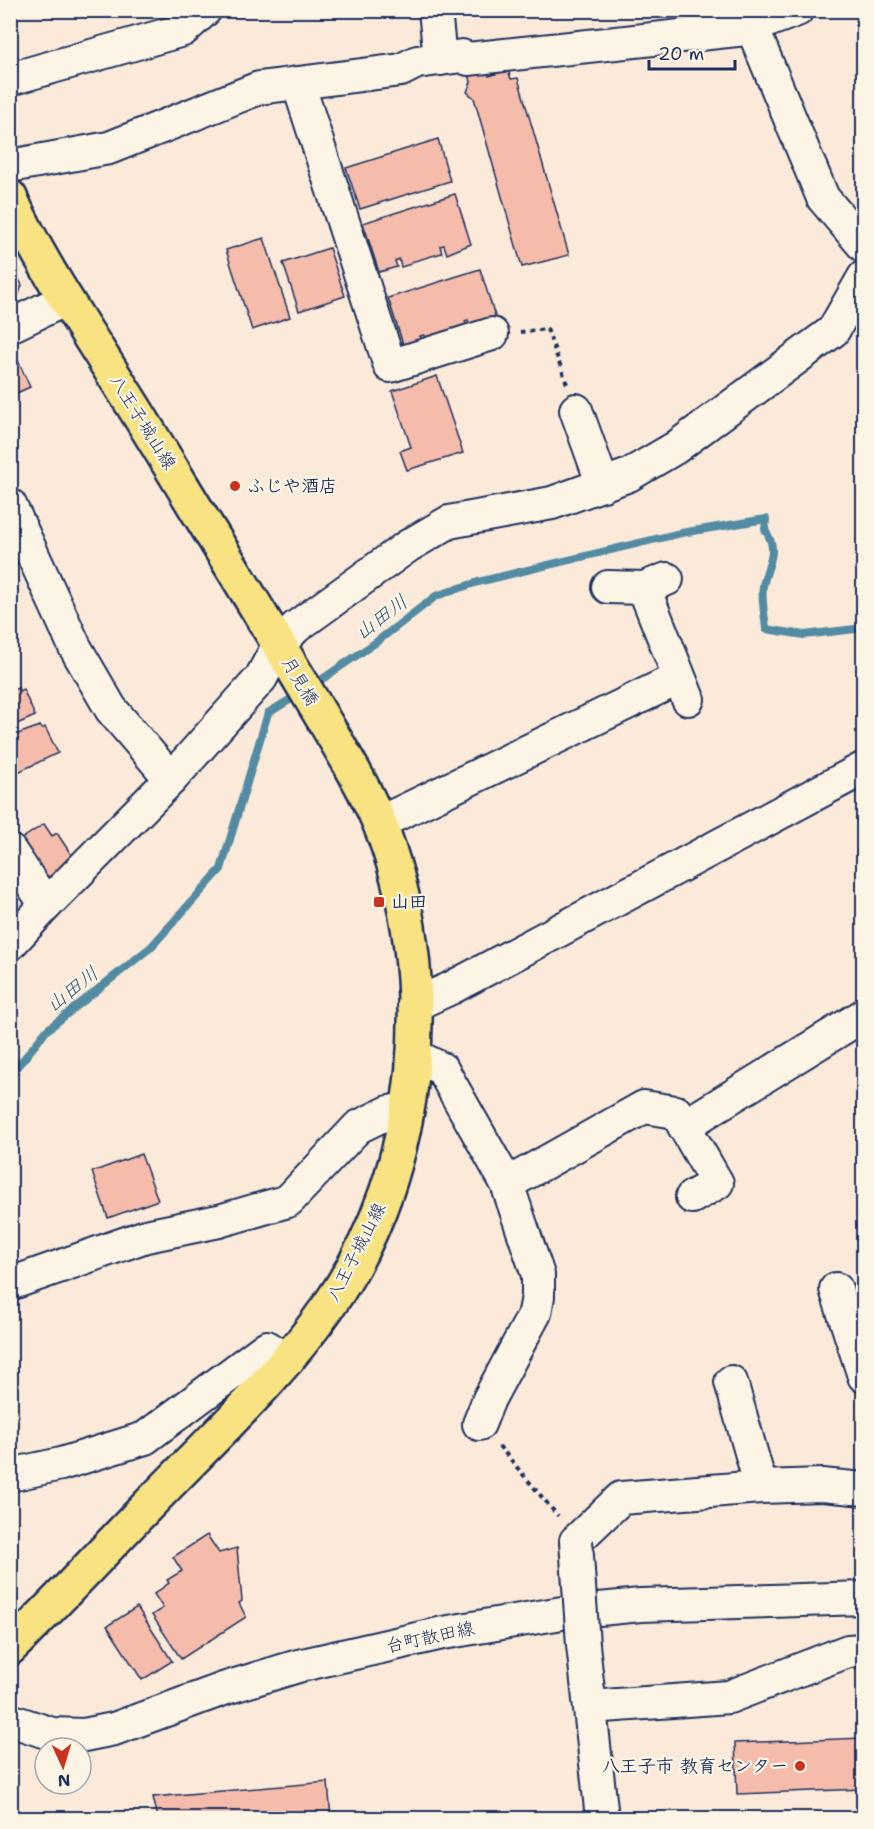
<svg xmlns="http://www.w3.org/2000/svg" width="874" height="1829" font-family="'Shantell Sans','Klee One',sans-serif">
<rect width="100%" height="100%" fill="#fbead9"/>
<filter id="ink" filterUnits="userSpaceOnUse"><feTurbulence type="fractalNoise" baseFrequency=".0167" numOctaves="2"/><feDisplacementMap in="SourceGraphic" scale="12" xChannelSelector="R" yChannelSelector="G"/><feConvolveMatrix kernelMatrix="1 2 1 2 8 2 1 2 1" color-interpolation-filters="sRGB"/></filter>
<g filter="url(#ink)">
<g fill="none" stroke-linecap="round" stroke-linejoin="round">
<g stroke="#538ba3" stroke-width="8">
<path d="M312,686L375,643L436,596L478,582L681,533L766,519L765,530C780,551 767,565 763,586C761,599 765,616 766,629L804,635L864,628"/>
<polyline points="10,1076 47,1030 151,947 221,869 268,713 301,693"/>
</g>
</g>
<g fill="#f5bcab" stroke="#1b2f5e" stroke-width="1.5">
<polygon points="485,65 489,76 508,70 511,79 518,78 569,255 522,267 474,98 467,92 471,82 468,70"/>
<polygon points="438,139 450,181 360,209 346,168"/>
<polygon points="455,194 471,244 447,254 444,245 440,246 442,253 411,262 411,264 401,267 399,259 395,261 397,267 379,272 363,223"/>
<polygon points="264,238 290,317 252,330 226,250"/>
<polygon points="329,248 345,296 299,311 283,263"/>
<polygon points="10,263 22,285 15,306 10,308"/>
<polygon points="480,269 496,319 471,329 468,320 465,321 467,328 426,342 424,335 420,336 422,342 404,347 388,298"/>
<polygon points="12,347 30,387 10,396 10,348"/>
<polygon points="437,376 463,453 407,470 400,451 411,447 392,391"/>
<polygon points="18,688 19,691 23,689 35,716 10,727 10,691"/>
<polygon points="40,726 42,729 45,727 58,753 16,773 10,761 10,739 16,737 15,735"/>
<polygon points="44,824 52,836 57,833 78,865 58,878 55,873 45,879 20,840"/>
<polygon points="141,1154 158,1200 108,1218 92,1172"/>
<polygon points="207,1535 219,1553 237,1548 242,1601 239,1603 246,1617 181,1659 152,1615 163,1608 154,1594 169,1583 167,1580 182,1571 173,1557"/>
<polygon points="137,1607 172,1661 142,1680 107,1626"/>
<polygon points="864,1738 864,1789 737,1794 735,1743"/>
<polygon points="328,1782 331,1818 158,1818 153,1797"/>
</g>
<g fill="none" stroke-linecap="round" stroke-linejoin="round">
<defs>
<g id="minor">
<polyline points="435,10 440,59"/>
<polyline points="752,27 823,198 864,246"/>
<polyline points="10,79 183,30 205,10"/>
<polyline points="10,166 109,148 259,88 298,83"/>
<polyline points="10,326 66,299"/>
<polyline points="492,334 390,366 298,83 401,70 417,62 462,56 468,59 746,29 797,10"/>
<polyline points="576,410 603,485"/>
<polyline points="10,505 75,647 111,709 171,779"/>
<polyline points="608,587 644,588 667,579"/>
<polyline points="644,588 688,699"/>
<polyline points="379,823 679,678"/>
<polyline points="10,851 46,905"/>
<polyline points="10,944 46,905 171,779 261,678 279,644 296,627 408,546 449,522 552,503 629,475 675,448 833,331 864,277"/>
<polyline points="414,1005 451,988 864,768"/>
<polyline points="414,1055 442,1069 507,1184 538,1275 538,1296 535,1313 489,1399 479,1424"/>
<polyline points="684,1126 864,1015"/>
<polyline points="507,1184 644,1107 676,1112 717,1183 692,1197"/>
<polyline points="10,1284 146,1236 219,1221 288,1201 358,1127 389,1112 407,1109"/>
<polyline points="836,1289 864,1376"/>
<polyline points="731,1382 761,1487"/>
<polyline points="10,1475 61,1464 145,1438 267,1347 288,1360"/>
<polyline points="576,1541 621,1498 761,1487 822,1485 864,1489"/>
<polyline points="583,1645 602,1818"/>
<polyline points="590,1707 729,1697 848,1651 864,1650"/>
<polyline points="10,1720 52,1734 84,1735 114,1729 226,1688 298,1666 443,1633 568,1612 641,1605 864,1598"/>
</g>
<path id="major" d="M10,197C38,259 77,316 113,374C142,419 170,466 198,512C237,575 275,638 313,702C336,741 361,780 379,822C440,973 424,1169 330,1304C281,1375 218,1433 159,1494C109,1545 61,1598 10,1648"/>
</defs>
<use href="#minor" stroke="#1b2f5e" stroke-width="36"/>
<use href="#major" stroke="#1b2f5e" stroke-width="38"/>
<g stroke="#1b2f5e" stroke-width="4" stroke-dasharray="4.5 4.5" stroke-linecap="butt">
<polyline points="520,332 547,329 567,384"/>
<polyline points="499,1446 558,1516"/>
</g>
<use href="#minor" stroke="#fcf5e5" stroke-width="32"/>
<use href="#major" stroke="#f8e281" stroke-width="33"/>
<defs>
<polyline id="minor-bridge" points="576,1541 583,1645"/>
</defs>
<use href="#minor-bridge" stroke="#1b2f5e" stroke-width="36" stroke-linecap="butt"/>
<use href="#minor-bridge" stroke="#fcf5e5" stroke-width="32"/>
</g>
</g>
<g fill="#c8321e" stroke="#fcf5e5" stroke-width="2">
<circle cx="235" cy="486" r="6"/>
<rect x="373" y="896" width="12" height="12" rx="3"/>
<circle cx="800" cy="1766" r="6"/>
</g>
<g text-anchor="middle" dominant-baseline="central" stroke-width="4.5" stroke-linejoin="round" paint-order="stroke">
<g font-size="18" fill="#1b2f5e" stroke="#fcf5e5">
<text transform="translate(143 422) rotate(58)">八王子城山線</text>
<text transform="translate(300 681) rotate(59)">月見橋</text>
<text transform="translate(356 1252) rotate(-63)">八王子城山線</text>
<text transform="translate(430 1637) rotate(-12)">台町散田線</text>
</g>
<g font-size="18" font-weight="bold" fill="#1b2f5e" stroke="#fcf5e5" text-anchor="start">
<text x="247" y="486">ふじや酒店</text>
<text x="391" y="902">山田</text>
<text x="788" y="1766" text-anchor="end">八王子市 教育センター</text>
</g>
<g font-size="20" font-style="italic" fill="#32567b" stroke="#fcf5e5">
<text transform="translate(381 617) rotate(-37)">山田川</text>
<text transform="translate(72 989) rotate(-38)">山田川</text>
</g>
</g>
<rect width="874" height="1829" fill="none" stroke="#fcf5e5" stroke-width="36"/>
<rect x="18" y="18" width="838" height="1793" fill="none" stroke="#1b2f5e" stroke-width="2" filter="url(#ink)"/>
<g transform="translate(63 1766) rotate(176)"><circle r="28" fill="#fcf5e5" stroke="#a2a6af" stroke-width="1.5"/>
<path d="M0-4.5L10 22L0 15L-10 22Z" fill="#c8321e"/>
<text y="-9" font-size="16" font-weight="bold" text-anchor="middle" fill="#1b2f5e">N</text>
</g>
<path d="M649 60v9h86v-9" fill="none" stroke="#1b2f5e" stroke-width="3"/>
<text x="658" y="60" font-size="18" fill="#1b2f5e" stroke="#fcf5e5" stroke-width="4.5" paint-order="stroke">20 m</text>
</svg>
